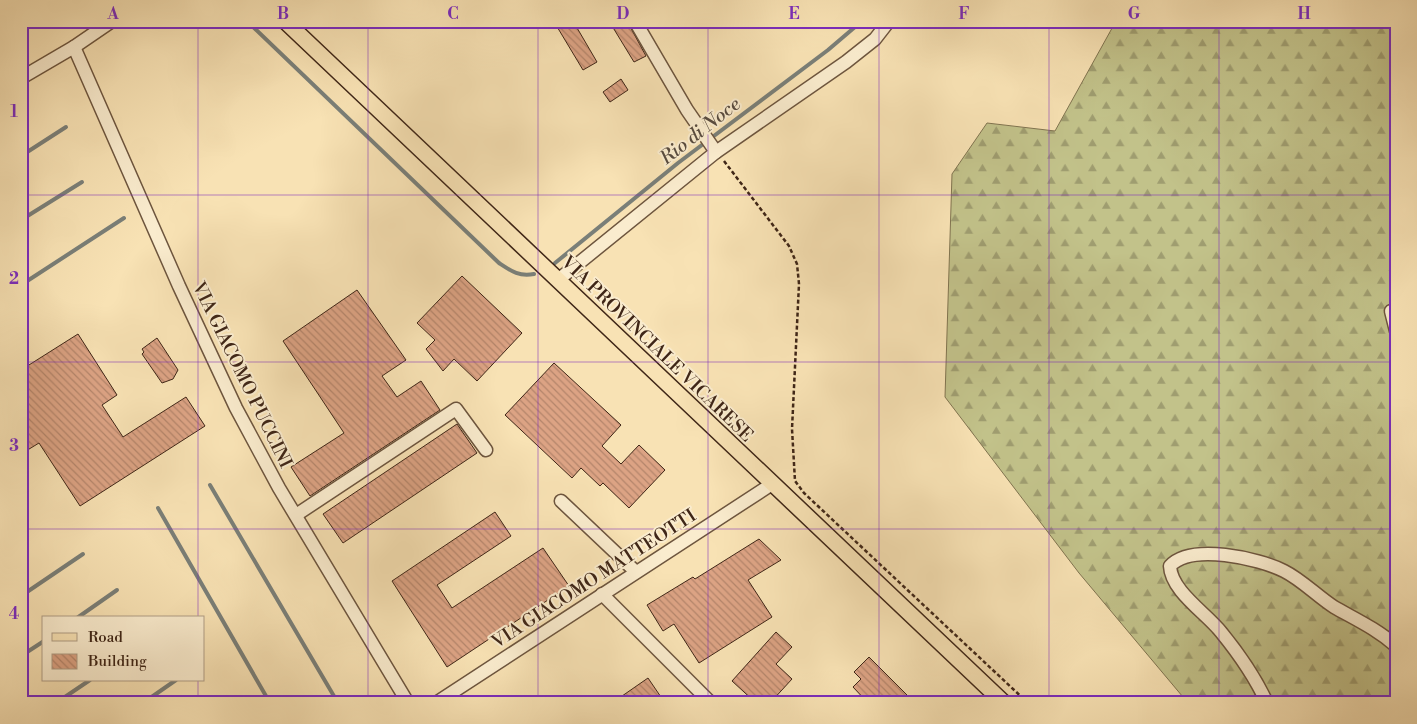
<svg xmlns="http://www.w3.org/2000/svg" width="1417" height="724" font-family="'Libre Bodoni',serif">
<defs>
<pattern id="forest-firs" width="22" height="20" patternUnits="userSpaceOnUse" patternTransform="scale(1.25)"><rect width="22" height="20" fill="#c2c28a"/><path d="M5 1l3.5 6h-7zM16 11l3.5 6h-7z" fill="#9f9d70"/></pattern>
<pattern id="building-back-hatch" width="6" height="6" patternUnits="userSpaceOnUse" patternTransform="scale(1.25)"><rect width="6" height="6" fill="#dca384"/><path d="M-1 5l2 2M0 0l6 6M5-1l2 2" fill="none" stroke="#b4856b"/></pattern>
</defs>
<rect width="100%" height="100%" fill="#f8e2b4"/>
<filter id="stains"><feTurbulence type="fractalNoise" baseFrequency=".004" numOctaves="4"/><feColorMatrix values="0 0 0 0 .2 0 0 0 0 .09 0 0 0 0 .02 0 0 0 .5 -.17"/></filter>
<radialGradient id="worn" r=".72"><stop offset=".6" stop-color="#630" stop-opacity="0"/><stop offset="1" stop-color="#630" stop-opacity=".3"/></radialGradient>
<polygon fill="url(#forest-firs)" stroke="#807450" points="1116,21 1396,21 1396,265 1389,270 1396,280 1396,703 1188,703 1079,573 945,397 952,174 987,123 1055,131"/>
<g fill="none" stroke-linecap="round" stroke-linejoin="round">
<g stroke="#7a7f78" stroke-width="4">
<path d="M247,21L499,263C511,271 519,277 534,274"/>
<polyline points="21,156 66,127"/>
<polyline points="21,220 82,182"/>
<polyline points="555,263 678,163 828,50 862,21"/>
<polyline points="21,285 124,218"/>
<polyline points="210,485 338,703"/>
<polyline points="158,508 270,703"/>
<polyline points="21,596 83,554"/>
<polyline points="77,618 117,590"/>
<polyline points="21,656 44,641"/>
<polyline points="56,703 90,680"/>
<polyline points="143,703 176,680"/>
</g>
</g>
<g fill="url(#building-back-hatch)" stroke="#3f2617">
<polygon points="563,21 573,21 597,62 583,70 556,25"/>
<polygon points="609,21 627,21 646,56 634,62"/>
<polygon points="621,79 628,90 610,102 603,92"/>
<polygon points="462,276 522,333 477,381 454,359 443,371 426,349 435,340 417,323"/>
<polygon points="357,290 406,360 382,376 397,397 421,381 440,410 310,496 291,467 344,433 283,341"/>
<polygon points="78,334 117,395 102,405 123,437 186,397 205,426 80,506 39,443 21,454 21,370"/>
<polygon points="157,338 178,370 173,379 162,383 142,354 144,352 142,349"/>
<polygon points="554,363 621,425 602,446 621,464 639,445 665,470 629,508 603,483 600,486 581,468 572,478 505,415"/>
<polygon points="457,424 477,453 343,543 323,514"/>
<polygon points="495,512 511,536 437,585 452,608 543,548 569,586 447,667 392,581"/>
<polygon points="759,539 781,560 748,580 772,617 699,663 674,624 663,631 647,605 693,577 695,579"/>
<polygon points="776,632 792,647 776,664 792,679 770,703 756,703 732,681"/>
<polygon points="869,657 915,703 868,703 853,687 861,679 854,672"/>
<polygon points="648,678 665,703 612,703"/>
</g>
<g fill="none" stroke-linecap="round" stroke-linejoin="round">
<defs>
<g id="minor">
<polyline points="635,21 687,110 716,152"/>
<polyline points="74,47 112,21"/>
<polyline points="21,78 74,47 179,286 236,408 279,488 408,703"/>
<polyline points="558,280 716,152 846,62 875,39 889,21"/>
<polyline points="1391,311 1396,331"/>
<polyline points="561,501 636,572"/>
<polyline points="296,515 456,409 486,450"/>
<polyline points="602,594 711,703"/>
<polyline points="436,703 772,484"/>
<path d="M1267,703C1255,677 1239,654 1221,632C1206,613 1171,591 1170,566C1191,543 1258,558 1284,571C1302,580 1317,596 1334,607C1355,619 1377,629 1396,646"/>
</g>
<polyline id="major" points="285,21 1004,703"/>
</defs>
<use href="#minor" stroke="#6d553e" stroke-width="15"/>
<use href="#major" stroke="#3f2617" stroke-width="18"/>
<polyline stroke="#3f2617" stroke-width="2.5" stroke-dasharray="4 2.5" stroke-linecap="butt" points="724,161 789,246 797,264 799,284 792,429 795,481 804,493 1028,703"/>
<use href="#minor" stroke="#faecce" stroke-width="12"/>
<use href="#major" stroke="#f8e2b4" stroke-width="15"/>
</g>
<path fill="none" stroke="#7b2cbf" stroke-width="1" stroke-opacity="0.55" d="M198,21V618M368,21V703M538,21V703M708,21V703M879,21V703M1049,21V703M1219,21V703M21,195H1396M21,362H1396M21,529H1396M198,680V703"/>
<g text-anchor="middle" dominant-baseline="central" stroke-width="4" stroke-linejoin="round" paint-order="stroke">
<g font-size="18" fill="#3f2617" stroke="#faecce">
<text transform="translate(657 349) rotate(44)">VIA PROVINCIALE VICARESE</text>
<text transform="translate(242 375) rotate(64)">VIA GIACOMO PUCCINI</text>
<text transform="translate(594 579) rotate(-33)">VIA GIACOMO MATTEOTTI</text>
</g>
<g font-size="19" font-style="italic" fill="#584b3f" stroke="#faecce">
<text transform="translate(700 131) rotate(-38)">Rio di Noce</text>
</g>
</g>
<rect width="1417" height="724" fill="none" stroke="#f8e2b4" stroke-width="55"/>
<rect x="42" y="616" width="162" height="65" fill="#faecce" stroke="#af9d85"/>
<rect x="52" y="633" width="25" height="8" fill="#f8e2b4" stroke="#af9d85"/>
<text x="88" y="642" font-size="15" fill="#3f2617">Road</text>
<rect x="52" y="654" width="25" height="15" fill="url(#building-back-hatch)" stroke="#af9d85"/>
<text x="88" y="666" font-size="15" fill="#3f2617">Building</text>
<rect x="28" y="28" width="1362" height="668" fill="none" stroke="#7b2cbf" stroke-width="2"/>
<g font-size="16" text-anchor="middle" font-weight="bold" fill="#7b2cbf">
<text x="113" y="19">A</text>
<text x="283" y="19">B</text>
<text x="453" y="19">C</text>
<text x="623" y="19">D</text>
<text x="794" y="19">E</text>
<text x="964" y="19">F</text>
<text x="1134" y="19">G</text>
<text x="1304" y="19">H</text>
<text x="14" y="117">1</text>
<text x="14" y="284">2</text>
<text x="14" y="451">3</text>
<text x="14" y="619">4</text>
</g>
<rect width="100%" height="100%" filter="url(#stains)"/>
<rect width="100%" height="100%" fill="url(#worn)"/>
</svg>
